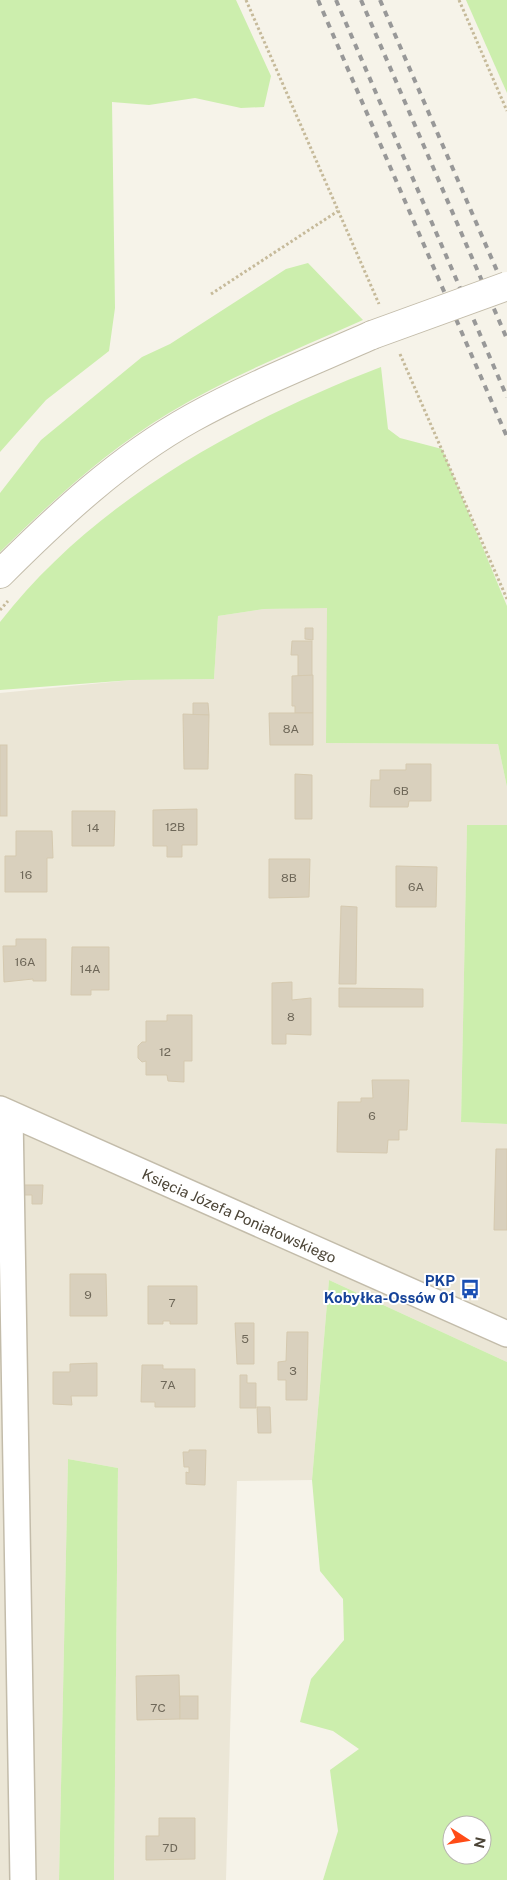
<svg xmlns="http://www.w3.org/2000/svg" width="507" height="1880" font-family="'Public Sans',sans-serif">
<rect width="100%" height="100%" fill="#f6f3e9"/>
<polygon fill="#ebe6d6" points="328,607 326,743 498,744 507,787 507,825 467,826 461,1122 507,1124 507,1362 329,1280 312,1480 237,1481 226,1880 114,1880 118,1468 68,1459 59,1880 0,1880 0,693 132,680 214,679 218,616 264,609"/>
<g fill="#cceead" fill-rule="evenodd">
<polygon points="0,0 236,0 271,76 264,107 241,108 195,98 149,105 112,102 115,308 109,351 46,400 0,452"/>
<polygon points="466,0 507,0 507,93"/>
<path d="M308,263L363,320C298,349 230,376 169,413C106,451 52,501 0,552V493L41,440L142,357L170,344L286,269Z"/>
<path d="M381,367L388,429L400,438L442,449L507,606V787L498,744L326,743L327,608L264,609L218,616L214,679L132,680L0,690V622C94,501 240,421 381,367Z"/>
<polygon points="467,825 507,825 507,1124 461,1122"/>
<path d="M329,1280L507,1362V1880H323L338,1831L330,1770L359,1749L333,1731L300,1722L311,1679L344,1640L343,1599L320,1571L312,1480ZM452,1825H482V1855H452Z"/>
<polygon points="68,1459 118,1468 114,1880 59,1880"/>
</g>
<g fill="#d9d0bd" stroke="#d5c9af">
<polygon points="305,628 313,628 313,640 305,639"/>
<polygon points="292,641 312,641 312,676 298,676 298,655 291,655"/>
<polygon points="313,675 313,713 295,713 295,706 292,706 292,676"/>
<polygon points="193,703 208,703 209,715 193,715"/>
<polygon points="269,713 313,713 313,745 270,745"/>
<polygon points="183,714 209,715 208,769 184,769"/>
<rect x="0" y="745" width="7" height="71"/>
<polygon points="406,764 431,764 431,801 409,801 408,807 370,807 371,780 380,780 380,770 406,770"/>
<polygon points="295,774 312,775 312,819 295,819"/>
<polygon points="197,809 197,845 182,845 182,857 167,857 167,846 153,846 153,810"/>
<polygon points="72,811 115,811 114,846 72,846"/>
<polygon points="16,831 52,831 53,858 47,858 47,892 5,892 5,856 16,856"/>
<polygon points="269,859 310,859 309,897 269,898"/>
<polygon points="396,866 437,867 436,907 396,907"/>
<polygon points="341,906 357,907 356,984 339,984"/>
<polygon points="16,939 46,939 46,981 33,981 33,979 4,982 3,946 16,946"/>
<polygon points="72,947 109,947 109,990 91,990 91,995 71,995"/>
<polygon points="292,982 292,1000 311,998 311,1035 286,1034 286,1044 272,1044 272,983"/>
<polygon points="339,988 423,989 423,1007 339,1007"/>
<polygon points="167,1015 192,1015 192,1061 184,1061 184,1082 168,1081 167,1075 146,1075 146,1061 142,1062 138,1058 138,1046 142,1042 146,1042 146,1021 167,1021"/>
<polygon points="372,1080 409,1080 407,1130 399,1130 399,1140 388,1140 387,1153 337,1152 338,1102 361,1102 361,1098 373,1098"/>
<polygon points="496,1149 507,1149 507,1230 494,1230"/>
<polygon points="24,1185 43,1185 42,1204 32,1204 32,1195 24,1195"/>
<polygon points="70,1274 106,1274 107,1316 70,1316"/>
<polygon points="148,1286 197,1286 197,1324 170,1324 170,1321 163,1321 163,1324 148,1324"/>
<polygon points="235,1323 254,1323 254,1364 237,1364"/>
<polygon points="287,1332 308,1332 307,1400 286,1400 286,1380 278,1380 278,1362 286,1361"/>
<polygon points="97,1363 97,1396 71,1396 72,1405 53,1404 53,1372 70,1372 70,1364"/>
<polygon points="142,1365 163,1365 163,1369 195,1369 195,1407 155,1407 155,1402 141,1402"/>
<polygon points="240,1375 247,1375 247,1383 256,1383 256,1408 240,1408"/>
<polygon points="257,1407 270,1407 271,1433 258,1433"/>
<polygon points="189,1450 206,1450 205,1485 186,1484 186,1472 189,1473 189,1467 184,1467 183,1452 189,1452"/>
<polygon points="179,1675 180,1719 137,1720 136,1676"/>
<rect x="180" y="1696" width="18" height="23"/>
<polygon points="159,1818 195,1818 195,1859 146,1860 146,1836 159,1836"/>
</g>
<g fill="none" stroke-linecap="round" stroke-linejoin="round">
<defs>
<g id="minor">
<path id="s1" d="M0,1109L507,1334"/>
<polyline points="10,1114 23,1880"/>
</g>
<path id="tertiary" d="M0,574C58,516 120,458 192,418C250,386 311,362 372,335"/>
</defs>
<use href="#minor" stroke="#c3bcaa" stroke-width="28"/>
<use href="#tertiary" stroke="#c3bcaa" stroke-width="30"/>
<g stroke="#c6ba9a" stroke-width="3" stroke-dasharray="2.5 2.5" stroke-linecap="butt">
<polyline points="246,0 379,304"/>
<polyline points="459,0 507,111"/>
<polyline points="211,294 338,211"/>
<polyline points="400,354 507,599"/>
<polyline points="0,610 8,601"/>
</g>
<use href="#minor" stroke="#fff" stroke-width="25"/>
<use href="#tertiary" stroke="#fff" stroke-width="28"/>
<g stroke="#989898" stroke-width="4" stroke-dasharray="6 6" stroke-linecap="butt">
<polyline points="318,0 507,437"/>
<polyline points="336,0 507,397"/>
<polyline points="361,0 507,339"/>
<polyline points="380,0 507,294"/>
</g>
<defs>
<polyline id="tertiary-bridge" points="372,335 507,286"/>
</defs>
<use href="#tertiary-bridge" stroke="#c3bcaa" stroke-width="30" stroke-linecap="butt"/>
<use href="#tertiary-bridge" stroke="#fff" stroke-width="28"/>
</g>
<defs>
<symbol id="bus-bare" viewBox="-9 -9 18 18"><path d="M-5-6H5V4H4V6H2V4H-2V6H-4V4H-5ZM-3.5-4V0h7V-4ZM-3.5 1.2v1.5H-2V1.2ZM2 1.2v1.5H3.5V1.2Z" fill="#1a4fb4" stroke="#fff" stroke-width="2.5" paint-order="stroke"/></symbol>
</defs>
<g fill-rule="evenodd">
<use href="#bus-bare" x="456" y="1275" width="28" height="28"/>
</g>
<g text-anchor="middle" dominant-baseline="central" stroke-width="4" stroke-linejoin="round" paint-order="stroke">
<g font-size="12" fill="#6e6758">
<text x="291" y="729">8A</text>
<text x="401" y="791">6B</text>
<text x="175" y="827">12B</text>
<text x="93" y="828">14</text>
<text x="26" y="875">16</text>
<text x="289" y="878">8B</text>
<text x="416" y="887">6A</text>
<text x="25" y="962">16A</text>
<text x="90" y="969">14A</text>
<text x="291" y="1017">8</text>
<text x="165" y="1052">12</text>
<text x="372" y="1116">6</text>
<text x="88" y="1295">9</text>
<text x="172" y="1303">7</text>
<text x="245" y="1339">5</text>
<text x="293" y="1371">3</text>
<text x="168" y="1385">7A</text>
<text x="158" y="1708">7C</text>
<text x="170" y="1848">7D</text>
</g>
<g font-size="15" fill="#4b4436" stroke="#fff">
<text stroke="none"><textPath href="#s1" startOffset="262">Księcia Józefa Poniatowskiego</textPath></text>
</g>
<g font-size="15" font-weight="bold" fill="#164399" stroke="#fff" text-anchor="end">
<text x="455" y="1280">PKP<tspan x="455" dy="17">Kobyłka-Ossów 01</tspan></text>
</g>
</g>
<g transform="translate(467 1840) rotate(102)"><circle r="24" fill="#ffffff" stroke="#b7b4af"/>
<path d="M0-4L9 19L0 12L-9 19Z" fill="#ff4c17"/>
<text y="-8" font-size="14" font-weight="bold" text-anchor="middle" fill="#4b4436">N</text>
</g>
</svg>
